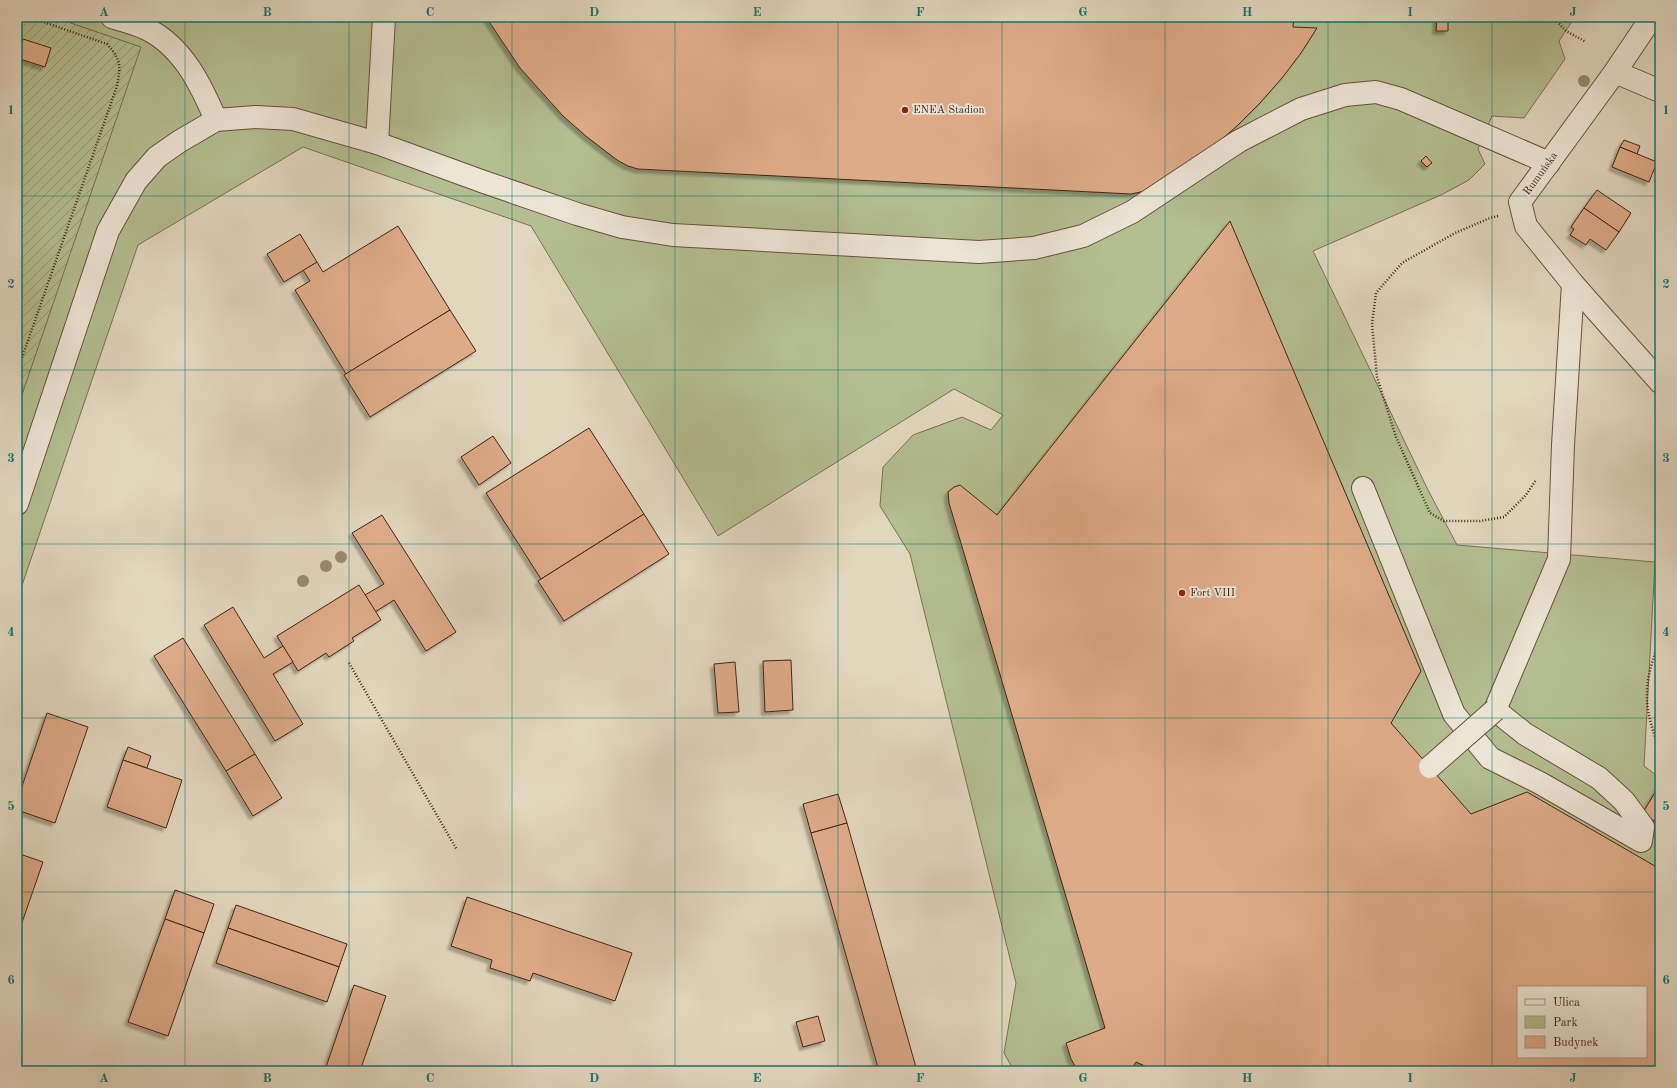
<svg xmlns="http://www.w3.org/2000/svg" width="1677" height="1088" font-family="'Old Standard TT',serif">
<defs>
<pattern id="garden-furrows" width="10" height="10" patternUnits="userSpaceOnUse"><rect width="10" height="10" fill="#b3be91"/><path d="M-1 1l2-2M0 10L10 0M9 11l2-2" fill="none" stroke="#939a75"/></pattern>
<filter id="shadow"><feDropShadow dx="-3.5" dy="3.5" stdDeviation="1" flood-color="#0004"/></filter>
</defs>
<rect width="100%" height="100%" fill="#e1d7be"/>
<filter id="stains"><feTurbulence type="fractalNoise" baseFrequency=".005" numOctaves="4"/><feColorMatrix values="0 0 0 0 .2 0 0 0 0 .09 0 0 0 0 .02 0 0 0 .5 -.17"/></filter>
<radialGradient id="worn" r=".72"><stop offset=".6" stop-color="#630" stop-opacity="0"/><stop offset="1" stop-color="#630" stop-opacity=".3"/></radialGradient>
<path fill="#b3be91" stroke="#7b7150" fill-rule="evenodd" d="M53,17H1575L1559,41L1565,59L1524,118L1492,116L1478,149L1485,164L1469,180L1443,194L1313,251L1427,488L1457,545L1655,562L1644,766L1660,778V1071H1014L1004,1053L1016,983L910,554L880,506L883,467L913,435L962,417L991,430L1003,415L954,389L718,536L531,226L303,147L138,245L17,600V409L140,47ZM1518,987H1646V1057H1518Z"/>
<polygon fill="url(#garden-furrows)" stroke="#7b7150" points="17,17 53,17 141,47 17,409"/>
<g fill="#deab89" stroke="#43240f" fill-rule="evenodd" filter="url(#shadow)">
<polygon points="486,17 1294,17 1293,27 1317,28 1301,53 1282,78 1260,103 1238,125 1213,147 1145,191 1131,194 638,169 628,166 617,160 587,137 563,116 520,68"/>
<polygon points="1437,17 1448,17 1448,31 1436,31"/>
<polygon points="23,39 51,48 45,67 17,58"/>
<polygon points="1624,140 1640,146 1637,154 1620,147"/>
<polygon points="1620,147 1657,162 1649,182 1612,167"/>
<polygon points="1426,156 1432,163 1427,167 1421,161"/>
<polygon points="1597,190 1631,213 1619,232 1584,208"/>
<polygon points="1584,208 1619,232 1606,250 1590,239 1586,245 1570,235 1574,229 1571,227"/>
<path d="M1230,221L1421,671L1391,723L1471,814L1527,792L1660,869V1071H1156L1136,1062L1130,1071H1078L1071,1059L1066,1043L1105,1028L949,503L948,492L954,487L960,485L997,515ZM1518,987H1646V1057H1518Z"/>
<polygon points="398,226 450,310 346,374 295,290 310,281 303,270 317,262 323,272"/>
<polygon points="300,234 317,262 284,282 267,254"/>
<polygon points="450,310 476,351 370,417 344,375"/>
<polygon points="589,428 644,514 541,579 486,493"/>
<polygon points="493,436 511,463 479,485 461,457"/>
<polygon points="644,514 669,554 564,621 538,581"/>
<polygon points="382,515 456,632 426,651 394,600 375,612 365,595 384,584 352,533"/>
<polygon points="359,585 381,620 352,638 354,641 329,657 326,653 298,671 277,636"/>
<polygon points="233,607 264,658 283,646 293,662 273,674 303,724 275,741 204,625"/>
<polygon points="183,638 255,754 226,771 154,656"/>
<polygon points="791,660 793,710 765,712 763,661"/>
<polygon points="735,662 739,712 718,713 714,664"/>
<polygon points="47,713 88,727 55,823 17,810 17,801"/>
<polygon points="128,747 151,756 147,768 123,760"/>
<polygon points="255,754 282,798 253,816 226,771"/>
<polygon points="123,760 182,780 166,828 107,807"/>
<polygon points="1659,786 1660,786 1660,824 1642,814"/>
<polygon points="838,794 847,823 811,833 803,804"/>
<polygon points="847,823 917,1071 879,1071 811,833"/>
<polygon points="17,853 43,862 17,937"/>
<polygon points="175,890 214,904 204,933 165,919"/>
<polygon points="467,897 632,953 615,1001 533,973 530,981 490,968 492,960 451,946"/>
<polygon points="236,905 347,944 339,967 228,928"/>
<polygon points="165,919 204,933 168,1036 128,1022"/>
<polygon points="228,928 339,967 327,1002 216,963"/>
<polygon points="354,985 386,996 360,1071 338,1071 326,1067"/>
<polygon points="818,1016 825,1041 803,1047 796,1022"/>
</g>
<g fill="none" stroke-linecap="round" stroke-linejoin="round">
<defs>
<g id="minor">
<path d="M112,17C124,21 137,24 147,29C183,47 201,85 216,120"/>
<polyline points="1652,17 1615,72 1520,202 1526,226 1573,284 1660,382"/>
<polyline points="1615,72 1660,91"/>
<polyline points="377,143 384,17"/>
<polyline points="1363,488 1454,714 1490,758 1540,783 1641,841 1643,827 1624,801 1599,778 1525,734 1495,710 1559,559 1563,445 1573,284"/>
<polyline points="17,504 108,231 136,181 157,157 180,141 216,120 256,117 293,119 377,143 484,182 577,214 622,227 673,235 979,252 1034,248 1083,236 1132,212 1239,141 1301,109 1345,95 1376,92 1401,99 1549,163"/>
</g>
</defs>
<use href="#minor" stroke="#6a513b" stroke-width="24"/>
<g stroke="#43240f" stroke-width="2.5" stroke-dasharray="1 2" stroke-linecap="butt">
<polyline points="1553,17 1566,31 1586,42"/>
<polyline points="180,21 183,17"/>
<polyline points="1498,216 1490,218 1455,233 1402,263 1376,293 1372,324 1377,377 1396,437 1430,513 1444,521 1480,521 1504,517 1526,495 1536,480"/>
<path d="M17,372L117,86C121,65 121,60 107,44L29,17"/>
<path d="M1660,639C1654,656 1647,675 1647,694C1646,714 1654,733 1660,752"/>
<polyline points="349,663 457,850"/>
</g>
<use href="#minor" stroke="#ece5d5" stroke-width="22"/>
<defs>
<polyline id="minor-bridge" points="1430,767 1495,710"/>
</defs>
<use href="#minor-bridge" stroke="#6a513b" stroke-width="24" stroke-linecap="butt"/>
<use href="#minor-bridge" stroke="#ece5d5" stroke-width="22"/>
</g>
<g fill="#9a8970">
<circle cx="1584" cy="81" r="6"/>
<circle cx="341" cy="557" r="6"/>
<circle cx="326" cy="566" r="6"/>
<circle cx="303" cy="581" r="6"/>
</g>
<path fill="none" stroke="#0f766e" stroke-width="1" stroke-opacity="0.55" d="M185,17V1071M349,17V1071M512,17V1071M675,17V1071M838,17V1071M1002,17V1071M1165,17V1071M1328,17V1071M1492,17V1071M17,196H1660M17,370H1660M17,544H1660M17,718H1660M17,892H1660"/>
<g fill="#8f2418" stroke="#ece5d5" stroke-width="1.5">
<circle cx="905" cy="110" r="4"/>
<circle cx="1182" cy="593" r="4"/>
</g>
<g text-anchor="middle" dominant-baseline="central" stroke-width="3.5" stroke-linejoin="round" paint-order="stroke">
<g font-size="11" fill="#43240f" stroke="#ece5d5" text-anchor="start">
<text x="913" y="110">ENEA Stadion</text>
<text x="1190" y="593">Fort VIII</text>
</g>
<g font-size="11" fill="#43240f" stroke="#ece5d5">
<text transform="translate(1541 174) rotate(-54)">Rumuńska</text>
</g>
</g>
<rect width="1677" height="1088" fill="none" stroke="#e1d7be" stroke-width="44"/>
<rect x="1517" y="986" width="130" height="72" fill="#ece5d5" stroke="#a89886"/>
<rect x="1525" y="999" width="20" height="6" fill="#ece5d5" stroke="#a89886"/>
<text x="1553" y="1006" font-size="12" fill="#43240f">Ulica</text>
<rect x="1525" y="1016" width="20" height="12" fill="#b3be91" stroke="#a89886"/>
<text x="1553" y="1026" font-size="12" fill="#43240f">Park</text>
<rect x="1525" y="1036" width="20" height="12" fill="#deab89" stroke="#a89886"/>
<text x="1553" y="1046" font-size="12" fill="#43240f">Budynek</text>
<rect x="22" y="22" width="1633" height="1044" fill="none" stroke="#0f766e" stroke-width="1.5"/>
<g font-size="13" text-anchor="middle" font-weight="bold" fill="#0f766e">
<text x="104" y="16">A</text>
<text x="267" y="16">B</text>
<text x="430" y="16">C</text>
<text x="594" y="16">D</text>
<text x="757" y="16">E</text>
<text x="920" y="16">F</text>
<text x="1083" y="16">G</text>
<text x="1247" y="16">H</text>
<text x="1410" y="16">I</text>
<text x="1573" y="16">J</text>
<text x="11" y="114">1</text>
<text x="1666" y="114">1</text>
<text x="11" y="288">2</text>
<text x="1666" y="288">2</text>
<text x="11" y="462">3</text>
<text x="1666" y="462">3</text>
<text x="11" y="636">4</text>
<text x="1666" y="636">4</text>
<text x="11" y="810">5</text>
<text x="1666" y="810">5</text>
<text x="11" y="984">6</text>
<text x="1666" y="984">6</text>
<text x="104" y="1082">A</text>
<text x="267" y="1082">B</text>
<text x="430" y="1082">C</text>
<text x="594" y="1082">D</text>
<text x="757" y="1082">E</text>
<text x="920" y="1082">F</text>
<text x="1083" y="1082">G</text>
<text x="1247" y="1082">H</text>
<text x="1410" y="1082">I</text>
<text x="1573" y="1082">J</text>
</g>
<rect width="100%" height="100%" filter="url(#stains)"/>
<rect width="100%" height="100%" fill="url(#worn)"/>
</svg>
